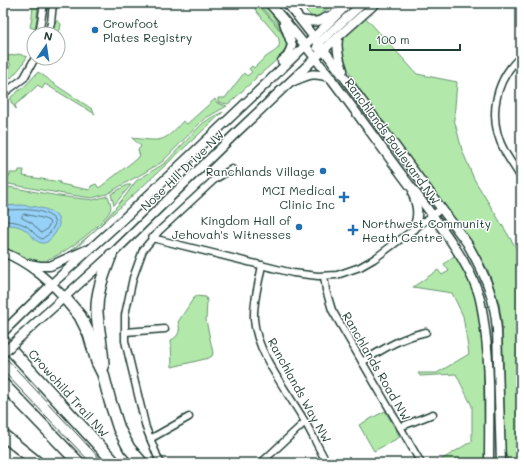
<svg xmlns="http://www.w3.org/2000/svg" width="524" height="466" font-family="Mali,sans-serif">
<rect width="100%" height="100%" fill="#fff"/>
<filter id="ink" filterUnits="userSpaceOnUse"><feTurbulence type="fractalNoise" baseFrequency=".025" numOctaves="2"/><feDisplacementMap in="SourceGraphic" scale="8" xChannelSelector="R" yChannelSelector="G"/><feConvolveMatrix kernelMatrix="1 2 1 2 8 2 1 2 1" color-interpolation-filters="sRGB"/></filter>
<g filter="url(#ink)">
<g fill="#b2e9ab" stroke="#689370">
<polygon points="33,3 38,4 37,18 35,29 30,27 32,18"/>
<path d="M259,3H263C272,14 283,27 287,40L275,22L259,5Z"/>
<polygon points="298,3 335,3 318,16 312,17"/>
<path d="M257,4C264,12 290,37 286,48C283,56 266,69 259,75L258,74L256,77V78L232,101L228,104L218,102V98H225L244,73L247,76L252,72L249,69L252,66L254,68C258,64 262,60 266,57C274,51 283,49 278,37L256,11L255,7Z"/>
<path d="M365,17L417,74L457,82L454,119L462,150L474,179L518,251L521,250V463L509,462L505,453L503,353L502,324L499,303L488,270L464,231L358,87C352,76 337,55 341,43C344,33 357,24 365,17Z"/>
<polygon points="56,21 58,21 61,24 58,40 58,34 51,34"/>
<polygon points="3,52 9,56 19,54 27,57 20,68 11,78 5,75 11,64 3,59"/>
<polygon points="38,72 47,78 51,82 92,109 95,114 45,84 42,89 38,85 24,98 15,105 16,109 11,102 11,97 26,85"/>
<path d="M215,99L217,103L227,106L204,119L162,162L135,178H134L107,194L92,198L64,194L3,183V177L4,175L10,176V173H18L19,170H24L23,176L60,182V184L90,190L91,186L96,184L99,188L140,156L138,150L141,146L132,138C161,141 163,144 183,121L187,124Z"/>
<polygon points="223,112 77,247 63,257 51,261 69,252 92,233 106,219 126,195 136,181 165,163 202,124 212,117"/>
<polygon points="127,185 131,185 114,205 111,194"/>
<path d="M3,186L59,196L93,200L108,196C110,201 112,207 110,211C102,225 64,255 48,259V262L32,261L3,247Z"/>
<polygon points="455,255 469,281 476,299 480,323 483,347 485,463 436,463 472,441 472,406 456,374 420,376 418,373 437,373 469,354 463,316 452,293 413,287 438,270 442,275 449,271 444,264"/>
<path d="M195,296L206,297L207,301L206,320L213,353L212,356L209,358L172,367L171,340C179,337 181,329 178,322Z"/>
<polygon points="385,411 400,437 374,451 359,425"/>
</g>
<path fill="#98d1f8" stroke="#6896aa" d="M20,205C33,206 68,209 57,230C55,234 51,239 47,242C37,247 31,233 24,229C18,225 11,225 3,225V206Z"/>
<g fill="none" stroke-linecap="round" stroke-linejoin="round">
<g stroke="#4f7882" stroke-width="1">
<path d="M3,210C20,210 39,207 53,218L55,224L50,233L42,239C37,237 34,233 30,229C23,222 12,221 3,221"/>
<polygon points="24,214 42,218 49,221 50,224 46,230 41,233 32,223 22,218 22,216"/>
</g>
<defs>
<g id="street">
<polyline points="39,34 44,3"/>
<polyline points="48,34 51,23 53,3"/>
<path d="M521,56C494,81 487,119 505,152C510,161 516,169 521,178"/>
<polyline points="3,94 24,78 35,58"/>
<polyline points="152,238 293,273 318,276 337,275 360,267 374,259 441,209"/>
<path d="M262,265C259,283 253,301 254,319C256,352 287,391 304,420C312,434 319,449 327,463"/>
<polyline points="324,276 326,290 332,310 421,463"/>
<polyline points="125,332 165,329"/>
<path d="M362,362C383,349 402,337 426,332"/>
<polyline points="400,427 433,414"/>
<polyline points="150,439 189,417"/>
<polyline points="161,463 158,458 146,428 125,341 125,315 133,278 143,250 159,231 215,179 232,169"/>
<polyline points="261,463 305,422"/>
</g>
<g id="secondary">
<path d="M269,3C318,57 359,117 402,175C427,209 464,252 478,292C482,304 483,317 485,330C491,374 489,419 489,463"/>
<path d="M287,3L327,54L467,243C485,275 494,293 497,330L501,463"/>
<path d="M301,20C321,24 319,20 336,13"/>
<path d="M338,38C336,49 339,59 343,70"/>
<polyline points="317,47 319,43 363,3"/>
<polyline points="282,61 288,56 292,45 284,23"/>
<path d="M294,81C310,74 314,72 331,78"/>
<path d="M413,194C418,208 419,214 414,229"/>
<path d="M3,252C29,263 45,277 64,297"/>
<polyline points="29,264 40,266 50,266 86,250"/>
<polyline points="28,330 111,255 237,132 329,45 376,3"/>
<polyline points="3,332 55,281 120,222 271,79 349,3"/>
</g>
<g id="highway">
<polyline points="64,297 80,316 89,334 97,362 103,374 110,401 119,429 129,448 142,463"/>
<polyline points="3,341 115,463"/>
<path d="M103,367C103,349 98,331 97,312C96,292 104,274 111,255"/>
<polyline points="3,384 79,463"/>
<polyline points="3,435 38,463"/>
</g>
</defs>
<use href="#street" stroke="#1f3d34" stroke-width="9"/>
<use href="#secondary" stroke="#1f3d34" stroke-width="11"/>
<use href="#highway" stroke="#1f3d34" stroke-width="14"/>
<use href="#street" stroke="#fff" stroke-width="6"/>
<use href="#secondary" stroke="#fff" stroke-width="8"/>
<use href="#highway" stroke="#fff" stroke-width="11"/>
<g stroke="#1f3d34" stroke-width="1">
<polyline points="3,355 104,463"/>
<polyline points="3,371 91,463"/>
</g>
<defs>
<polyline id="secondary-bridge" points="3,353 28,330"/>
</defs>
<use href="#secondary-bridge" stroke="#1f3d34" stroke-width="11" stroke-linecap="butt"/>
<use href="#secondary-bridge" stroke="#fff" stroke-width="8"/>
</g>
</g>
<g fill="#1f6fb2" stroke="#fff" stroke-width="1.5">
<circle cx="95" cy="30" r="4"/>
<circle cx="323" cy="171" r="4"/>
<path d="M342 191h4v4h4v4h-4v4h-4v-4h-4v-4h4z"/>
<circle cx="299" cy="227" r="4"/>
<path d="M351 224h4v4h4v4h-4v4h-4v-4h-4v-4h4z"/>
</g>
<g text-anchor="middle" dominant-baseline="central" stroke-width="3" stroke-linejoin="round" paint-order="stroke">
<g font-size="12" fill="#1f3d34" stroke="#fff" text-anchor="end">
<text x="103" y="23" text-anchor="start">Crowfoot<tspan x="103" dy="14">Plates Registry</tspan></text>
<text x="315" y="171">Ranchlands Village</text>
<text x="335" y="190">MCI Medical<tspan x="335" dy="14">Clinic Inc</tspan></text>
<text x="291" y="220">Kingdom Hall of<tspan x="291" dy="14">Jehovah's Witnesses</tspan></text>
<text x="362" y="223" text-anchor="start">Northwest Community<tspan x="362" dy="14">Heath Centre</tspan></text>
</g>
<g font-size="12" fill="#1f3d34" stroke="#fff">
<text transform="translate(393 141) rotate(54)">Ranchlands Boulevard NW</text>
<text transform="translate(182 170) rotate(-44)">Nose Hill Drive NW</text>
<text transform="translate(377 366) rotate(60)">Ranchlands Road NW</text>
<text transform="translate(300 390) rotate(61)">Ranchlands Way NW</text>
<text transform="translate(69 393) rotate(48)">Crowchild Trail NW</text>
</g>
</g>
<rect width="524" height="466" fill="none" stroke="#fff" stroke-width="16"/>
<rect x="8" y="8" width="508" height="450" fill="none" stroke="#1f3d34" stroke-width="1.5" filter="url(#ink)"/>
<g transform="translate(46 46) rotate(13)"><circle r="19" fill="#ffffff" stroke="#a5b1ae"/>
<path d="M0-3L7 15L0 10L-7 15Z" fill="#1f6fb2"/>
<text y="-6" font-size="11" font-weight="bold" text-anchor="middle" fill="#1f3d34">N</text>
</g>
<path d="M370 44v6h90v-6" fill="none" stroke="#1f3d34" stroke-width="2"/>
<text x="376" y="44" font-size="12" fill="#1f3d34" stroke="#ffffff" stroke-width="3" paint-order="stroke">100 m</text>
</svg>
